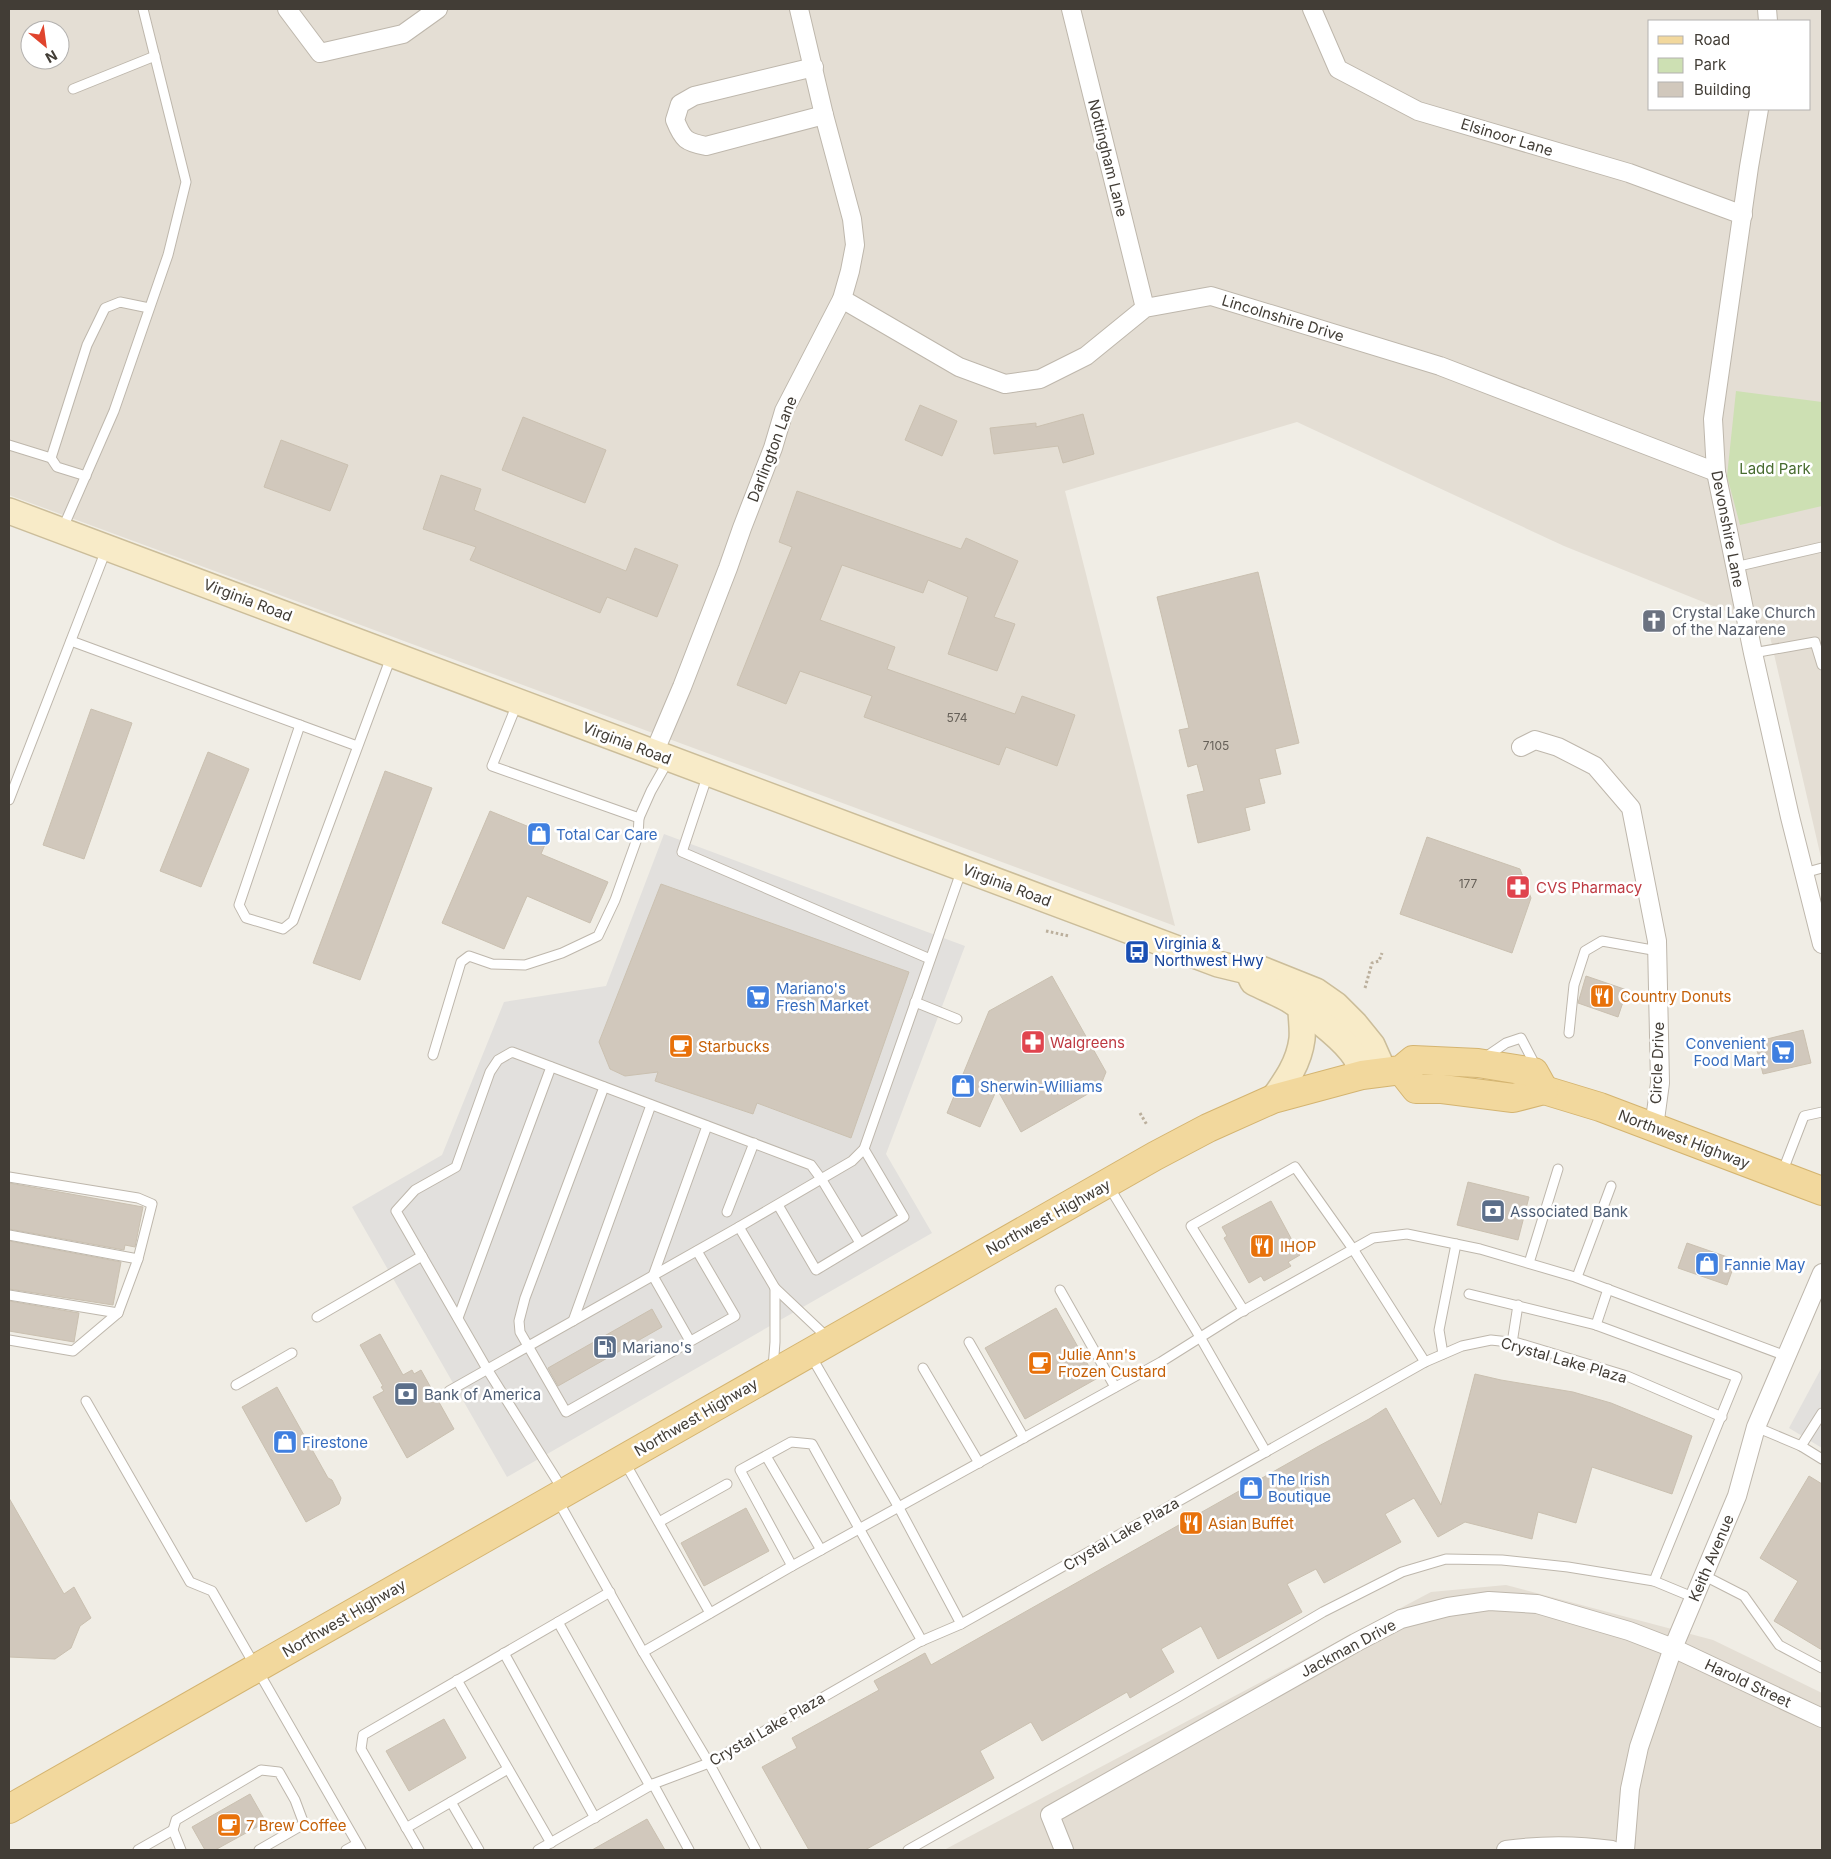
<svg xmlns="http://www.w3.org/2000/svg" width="1831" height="1859" font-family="Inter,sans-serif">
<rect width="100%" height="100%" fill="#f0ede5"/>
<g fill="#e4ded4" fill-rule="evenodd">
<path d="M9,9H1822V862L1768,628L1564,546L1297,422L1065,491L1175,926L9,495ZM1650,21H1810V109H1650ZM30,30H60V60H30Z"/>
<polygon points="1506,1585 1713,1640 1822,1693 1822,1850 944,1850 1431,1592"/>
</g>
<polygon fill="#cde0b3" points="1736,391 1822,402 1822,506 1740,525 1727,476"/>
<g fill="#e2e0dd" fill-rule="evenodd">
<path d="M664,834L965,946L886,1154L932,1233L507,1477L352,1207L442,1155L504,1002L606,986ZM661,884L909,972L851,1137L757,1103L753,1114L655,1081L659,1068L654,1067L641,1074L625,1076L610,1069L599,1042Z"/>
<polygon points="1822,1367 1822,1448 1789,1428"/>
</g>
<g fill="#d1c8bc" stroke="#cac0b0">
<polygon points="920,405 957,421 942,456 905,440"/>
<polygon points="1083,414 1094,454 1063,463 1058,446 994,454 990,428 1036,423 1036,427"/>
<polygon points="523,417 606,450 585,503 502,470"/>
<polygon points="281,440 348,465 330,511 264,487"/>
<polygon points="441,475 481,489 474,510 626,571 635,548 678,565 657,617 607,597 600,613 470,560 476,547 423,529"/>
<polygon points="797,491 961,549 966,538 1018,561 994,617 1015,624 997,671 948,654 968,597 928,580 923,593 842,565 820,620 895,647 887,669 1015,714 1022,696 1075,715 1057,766 1006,747 999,765 864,717 872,696 800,671 786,704 737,685 792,547 779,542"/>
<polygon points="1258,572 1299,743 1275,749 1281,774 1259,779 1265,803 1245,808 1250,830 1198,843 1187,795 1204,791 1197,764 1188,767 1179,730 1189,728 1157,597"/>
<polygon points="91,709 132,723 84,859 43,845"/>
<polygon points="208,752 249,769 201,887 160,871"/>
<polygon points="385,771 432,788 360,980 313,963"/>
<polygon points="490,811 549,835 541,854 608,882 590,923 527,896 504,949 442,923"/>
<polygon points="1427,837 1520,869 1531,898 1512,953 1400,914"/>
<polygon points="661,884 909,972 851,1138 757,1103 753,1114 655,1081 658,1072 625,1076 610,1069 599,1042"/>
<polygon points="1052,976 1106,1072 1100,1087 1021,1132 997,1089 980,1127 947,1113 989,1011"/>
<polygon points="1586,976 1627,990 1618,1017 1578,1003"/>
<polygon points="1803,1030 1811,1063 1763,1074 1755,1042"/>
<polygon points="1468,1182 1529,1197 1518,1240 1457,1225"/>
<polygon points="9,1183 143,1207 135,1247 125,1245 124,1250 9,1229"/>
<polygon points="1271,1201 1300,1255 1288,1262 1291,1266 1264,1281 1261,1276 1249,1283 1224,1238 1227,1236 1222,1227"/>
<polygon points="9,1241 121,1262 113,1305 9,1289"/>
<polygon points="1687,1243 1736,1260 1727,1285 1678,1268"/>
<polygon points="9,1301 79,1313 74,1342 9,1331"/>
<polygon points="1056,1308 1096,1379 1025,1419 985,1348"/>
<polygon points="652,1309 662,1327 558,1386 548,1368"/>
<polygon points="380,1334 403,1375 412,1370 414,1374 421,1370 454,1429 407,1458 373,1397 384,1391 381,1387 383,1386 360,1345"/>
<polygon points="1475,1374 1501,1380 1573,1392 1611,1403 1692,1436 1672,1494 1592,1467 1576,1523 1538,1512 1532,1539 1465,1522 1438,1537 1414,1498 1385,1514 1401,1542 1324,1583 1316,1569 1287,1584 1302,1612 1218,1659 1201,1626 1161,1649 1174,1672 1130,1698 1127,1692 1042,1741 1031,1722 980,1751 994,1778 865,1850 809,1850 762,1767 797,1748 792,1738 879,1690 874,1681 907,1663 925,1653 931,1665 1317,1447 1369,1419 1386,1408 1441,1505"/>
<polygon points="277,1387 328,1478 332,1480 341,1498 339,1504 306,1522 242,1407"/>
<polygon points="1809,1476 1822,1484 1822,1650 1774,1621 1798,1581 1760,1558"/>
<polygon points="9,1498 64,1594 74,1587 91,1618 80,1626 71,1648 55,1659 9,1657"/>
<polygon points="746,1508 769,1551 704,1586 681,1543"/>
<polygon points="444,1719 466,1758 409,1791 386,1751"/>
<polygon points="250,1794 266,1822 215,1850 205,1850 192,1827"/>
<polygon points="647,1819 665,1850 592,1850"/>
</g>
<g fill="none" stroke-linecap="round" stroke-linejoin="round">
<defs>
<g id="lane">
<polyline points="73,89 155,56"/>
<polyline points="9,445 51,458"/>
<polyline points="86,476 57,467 51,458 87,345 105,308 120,302 149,308"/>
<polyline points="62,530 114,411 168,255 186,182 143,9"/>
<polyline points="1735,567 1822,547"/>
<polyline points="71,641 357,746"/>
<polyline points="1753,653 1815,642 1822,665"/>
<polyline points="517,704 492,766 639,818 651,791 668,761"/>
<polyline points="300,725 239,905 246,918 283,929 293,921 391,657"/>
<polyline points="708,774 682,852 930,959"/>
<polyline points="9,800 106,550"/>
<polyline points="1804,873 1822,868"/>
<polyline points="915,1002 957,1019"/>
<polyline points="1569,1033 1574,985 1585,951 1602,941 1658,951"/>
<polyline points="433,1055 461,962 469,956 492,964 525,965 562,953 598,936 615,900 638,836 639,818"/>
<polyline points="1484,1058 1506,1043 1521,1038 1532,1059 1534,1069"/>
<polyline points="604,1087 525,1298 519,1321 520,1332 566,1412 735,1316 697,1251"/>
<polyline points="1782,1173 1804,1116 1822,1112"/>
<polyline points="9,1177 138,1198 152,1204 138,1259 118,1313 73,1351 9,1340"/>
<polyline points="1108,1185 1200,1337 1266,1452"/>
<polyline points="778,1205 816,1270 904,1217 864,1149"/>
<polyline points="727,1212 754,1143"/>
<polyline points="9,1235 138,1259"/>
<polyline points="1529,1263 1558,1169"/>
<polyline points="1577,1277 1611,1186"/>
<polyline points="1060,1290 1115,1387"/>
<polyline points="1469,1294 1596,1325 1737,1377 1654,1581"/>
<polyline points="9,1295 118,1313"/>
<polyline points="1244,1311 1191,1226 1295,1167 1353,1249 1425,1362"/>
<polyline points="317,1317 422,1256"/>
<polyline points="458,1318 551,1067"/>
<polyline points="573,1321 651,1105"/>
<polyline points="1596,1325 1608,1289"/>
<polyline points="829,1339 775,1288 739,1227 852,1161 864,1149 962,869"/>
<polyline points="690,1341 653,1276 707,1126"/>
<polyline points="969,1342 1024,1438"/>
<polyline points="1512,1343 1518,1305"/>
<polyline points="1443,1354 1439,1330 1456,1244"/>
<polyline points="811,1356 898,1506 961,1624"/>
<polyline points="773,1368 775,1342 775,1288"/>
<polyline points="923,1368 979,1463"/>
<polyline points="236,1385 292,1353"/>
<polyline points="449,1391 739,1227"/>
<polyline points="86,1401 190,1582 212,1591 361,1850"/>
<polyline points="1756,1427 1801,1446 1822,1459"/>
<polyline points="1801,1446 1822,1413"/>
<polyline points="766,1456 821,1550"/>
<polyline points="624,1461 710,1613"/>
<polyline points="563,1490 487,1369 396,1211 415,1190 456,1167 490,1072 498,1060 512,1052 811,1165 822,1180 860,1243"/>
<polyline points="557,1499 643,1652 709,1763 756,1850"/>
<polyline points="659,1522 727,1484"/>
<polyline points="792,1566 740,1470 791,1442 812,1444 922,1641"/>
<polyline points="1703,1575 1744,1596 1779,1645 1822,1668"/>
<polyline points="558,1622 650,1786"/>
<polyline points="643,1652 792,1566 1161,1362 1239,1313 1373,1238 1407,1234 1480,1249 1575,1277 1786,1356"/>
<polyline points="504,1653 595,1818"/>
<polyline points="457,1680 551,1843"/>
<polyline points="653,1784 689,1850"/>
<polyline points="451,1802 479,1850"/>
<polyline points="406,1828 508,1769"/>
<polyline points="138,1850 173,1830"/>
<polyline points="181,1850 173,1830 176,1820 261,1770 279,1772 295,1800 304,1824 259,1850"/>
<polyline points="346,1850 357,1844"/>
<polyline points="419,1850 361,1749 363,1735 610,1592"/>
<polyline points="538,1850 653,1784 709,1763 919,1642 961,1624 1425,1362 1462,1346 1491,1340 1518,1343 1627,1376 1722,1417"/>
<polyline points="908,1850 1178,1697 1323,1612 1402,1572 1446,1559 1502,1560 1568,1567 1654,1581 1695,1598"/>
</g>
<g id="street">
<polyline points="287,9 320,53 403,34 438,9"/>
<polyline points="1071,9 1145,308"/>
<polyline points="1312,9 1338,69 1418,111 1629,173 1743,215"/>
<polyline points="1767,9 1768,21"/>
<path d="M814,67L694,96L680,104L675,120C683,140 686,142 706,146L824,115"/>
<polyline points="1759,109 1749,167 1713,419 1716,472 1753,653 1790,817 1822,944"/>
<polyline points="842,299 959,367 1005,384 1040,379 1086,356 1145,308 1211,296 1440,366 1716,472"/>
<polyline points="1521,747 1535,740 1558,747 1595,766 1631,808 1657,941 1660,1083 1654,1127"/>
<polyline points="654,753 682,687 728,568 742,528 773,448 784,411 842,299 850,271 855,245 852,219 824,115 799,9"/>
<polyline points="1064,1850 1050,1815 1355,1643 1401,1619 1448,1607 1489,1601 1537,1604 1629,1631 1673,1648 1822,1718"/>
<path d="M1506,1850C1541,1845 1576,1845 1612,1850"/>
<polyline points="1625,1850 1630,1789 1639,1747 1653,1706 1673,1648 1737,1496 1756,1427 1822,1273"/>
</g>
<g id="secondary">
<polyline points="9,511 1218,964 1247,971 1261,969 1316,991 1336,1005 1355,1024 1372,1045 1384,1072"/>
<path d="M1251,978L1253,982C1265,988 1277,993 1288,999C1307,1011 1337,1034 1351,1051C1357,1058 1360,1066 1362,1075"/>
<path d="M1273,1099C1286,1081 1299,1063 1302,1039C1303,1029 1301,1018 1301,1008"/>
</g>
<g id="primary">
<polyline points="1401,1070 1416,1089 1442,1089 1513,1098 1544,1090 1600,1107 1822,1191"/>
<polyline points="9,1809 1155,1156 1208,1128 1273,1099 1362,1075 1401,1070 1413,1060 1478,1063 1534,1072 1544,1090"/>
</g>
</defs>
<use href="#lane" stroke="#beb7ac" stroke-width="11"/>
<use href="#street" stroke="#beb7ac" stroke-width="20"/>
<use href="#secondary" stroke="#cbbd9a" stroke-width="28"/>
<use href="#primary" stroke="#d4b470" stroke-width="30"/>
<g stroke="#bbaf9c" stroke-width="3" stroke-dasharray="2.5 2.5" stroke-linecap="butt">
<polyline points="1046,931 1069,936"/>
<polyline points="1365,988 1372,963 1379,961 1382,953"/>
<polyline points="1140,1113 1147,1125"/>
</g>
<use href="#lane" stroke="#fff" stroke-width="9"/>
<use href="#street" stroke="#fff" stroke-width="18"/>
<use href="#secondary" stroke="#f8ebc8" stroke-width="25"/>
<use href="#primary" stroke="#f2d89d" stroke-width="28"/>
</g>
<defs>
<symbol id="church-square" viewBox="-11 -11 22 22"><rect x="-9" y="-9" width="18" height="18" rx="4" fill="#6b7280" stroke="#fff"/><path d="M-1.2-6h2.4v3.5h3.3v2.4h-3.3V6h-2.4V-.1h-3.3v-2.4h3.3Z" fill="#fff"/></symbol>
<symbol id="shop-square" viewBox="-11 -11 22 22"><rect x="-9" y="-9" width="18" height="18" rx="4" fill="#3f7fe0" stroke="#fff"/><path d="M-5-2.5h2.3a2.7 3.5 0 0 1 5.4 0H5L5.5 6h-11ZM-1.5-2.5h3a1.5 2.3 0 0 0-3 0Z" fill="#fff"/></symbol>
<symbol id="pharmacy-square" viewBox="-11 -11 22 22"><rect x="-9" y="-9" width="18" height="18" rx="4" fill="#e0444e" stroke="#fff"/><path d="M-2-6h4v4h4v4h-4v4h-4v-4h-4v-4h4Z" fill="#fff"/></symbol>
<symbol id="bus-square" viewBox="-11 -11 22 22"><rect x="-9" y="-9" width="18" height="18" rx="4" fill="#1a4fb4" stroke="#fff"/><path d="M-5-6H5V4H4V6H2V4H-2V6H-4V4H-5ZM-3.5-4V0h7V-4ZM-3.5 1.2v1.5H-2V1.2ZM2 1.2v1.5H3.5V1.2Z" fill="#fff"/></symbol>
<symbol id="restaurant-square" viewBox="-11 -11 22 22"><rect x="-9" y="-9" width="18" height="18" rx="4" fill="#e8710a" stroke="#fff"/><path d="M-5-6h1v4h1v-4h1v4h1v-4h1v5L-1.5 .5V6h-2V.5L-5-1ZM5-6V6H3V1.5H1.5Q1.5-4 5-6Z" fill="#fff"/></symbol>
<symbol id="supermarket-square" viewBox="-11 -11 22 22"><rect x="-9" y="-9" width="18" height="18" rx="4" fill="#3f7fe0" stroke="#fff"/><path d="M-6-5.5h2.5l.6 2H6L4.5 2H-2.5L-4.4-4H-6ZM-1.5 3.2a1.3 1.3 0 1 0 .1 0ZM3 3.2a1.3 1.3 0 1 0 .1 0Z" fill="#fff"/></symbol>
<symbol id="cafe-square" viewBox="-11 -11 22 22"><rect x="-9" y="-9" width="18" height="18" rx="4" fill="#e8710a" stroke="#fff"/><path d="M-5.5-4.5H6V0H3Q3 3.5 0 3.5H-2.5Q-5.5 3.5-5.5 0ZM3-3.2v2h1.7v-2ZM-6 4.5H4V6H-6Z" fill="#fff"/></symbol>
<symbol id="bank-square" viewBox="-11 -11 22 22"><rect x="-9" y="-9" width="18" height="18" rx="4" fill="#5c6f8a" stroke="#fff"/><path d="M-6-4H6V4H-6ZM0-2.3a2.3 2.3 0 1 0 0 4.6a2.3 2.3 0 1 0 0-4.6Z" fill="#fff"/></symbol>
<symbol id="fuel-square" viewBox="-11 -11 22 22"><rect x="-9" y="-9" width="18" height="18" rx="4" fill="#5c6f8a" stroke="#fff"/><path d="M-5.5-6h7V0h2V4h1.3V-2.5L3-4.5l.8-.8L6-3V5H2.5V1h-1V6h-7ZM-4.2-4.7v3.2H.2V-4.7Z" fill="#fff"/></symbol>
</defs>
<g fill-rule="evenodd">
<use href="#church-square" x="1640" y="607" width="28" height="28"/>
<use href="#shop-square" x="525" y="820" width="28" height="28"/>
<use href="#pharmacy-square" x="1504" y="873" width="28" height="28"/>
<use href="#bus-square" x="1123" y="938" width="28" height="28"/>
<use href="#restaurant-square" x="1588" y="982" width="28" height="28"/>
<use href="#supermarket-square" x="744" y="983" width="28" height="28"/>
<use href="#pharmacy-square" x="1019" y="1028" width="28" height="28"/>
<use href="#cafe-square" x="667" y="1032" width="28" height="28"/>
<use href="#supermarket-square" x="1769" y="1038" width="28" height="28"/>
<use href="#shop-square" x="949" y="1072" width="28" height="28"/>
<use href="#bank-square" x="1479" y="1197" width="28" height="28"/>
<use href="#restaurant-square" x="1248" y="1232" width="28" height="28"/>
<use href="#shop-square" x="1693" y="1250" width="28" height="28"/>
<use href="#fuel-square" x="591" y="1333" width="28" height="28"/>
<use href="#cafe-square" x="1026" y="1349" width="28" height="28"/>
<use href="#bank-square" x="392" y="1380" width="28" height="28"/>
<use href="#shop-square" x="271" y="1428" width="28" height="28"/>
<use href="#shop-square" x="1237" y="1474" width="28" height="28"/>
<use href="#restaurant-square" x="1177" y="1509" width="28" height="28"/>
<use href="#cafe-square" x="215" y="1811" width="28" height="28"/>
</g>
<g text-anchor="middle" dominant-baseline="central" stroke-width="5" stroke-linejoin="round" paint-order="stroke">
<g font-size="12" fill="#666058">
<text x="957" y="717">574</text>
<text x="1216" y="745">7105</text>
<text x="1468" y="883">177</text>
</g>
<g font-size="15" fill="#423d36" stroke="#fff">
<text transform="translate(1507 137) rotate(17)">Elsinoor Lane</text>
<text transform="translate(1108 158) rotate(76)">Nottingham Lane</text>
<text transform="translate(1283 318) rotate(17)">Lincolnshire Drive</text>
<text transform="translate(772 449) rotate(-69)">Darlington Lane</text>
<text transform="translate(1728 529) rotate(79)">Devonshire Lane</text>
<text transform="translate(248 600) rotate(21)">Virginia Road</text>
<text transform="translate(627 743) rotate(21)">Virginia Road</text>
<text transform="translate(1007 885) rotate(21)">Virginia Road</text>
<text transform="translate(1657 1063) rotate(-88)">Circle Drive</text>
<text transform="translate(1684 1139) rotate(21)">Northwest Highway</text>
<text transform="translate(1048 1217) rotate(-29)">Northwest Highway</text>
<text transform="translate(1564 1360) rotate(16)">Crystal Lake Plaza</text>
<text transform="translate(696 1417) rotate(-30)">Northwest Highway</text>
<text transform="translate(1121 1534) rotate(-30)">Crystal Lake Plaza</text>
<text transform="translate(1711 1558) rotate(-67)">Keith Avenue</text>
<text transform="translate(344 1618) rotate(-30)">Northwest Highway</text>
<text transform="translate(1348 1648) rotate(-28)">Jackman Drive</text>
<text transform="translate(1748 1683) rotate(25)">Harold Street</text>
<text transform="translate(767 1729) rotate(-30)">Crystal Lake Plaza</text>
</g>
<g font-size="15" fill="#486c30" stroke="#fff">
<text x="1775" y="468">Ladd Park</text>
</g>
<g font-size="15" fill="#5b616d" stroke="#fff" text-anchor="start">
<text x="1672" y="612">Crystal Lake Church<tspan x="1672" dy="17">of the Nazarene</tspan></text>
</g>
<g font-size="15" fill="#366cbe" stroke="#fff" text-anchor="start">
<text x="556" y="834">Total Car Care</text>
<text x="776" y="988">Mariano's<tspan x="776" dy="17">Fresh Market</tspan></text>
<text x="1766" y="1043" text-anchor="end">Convenient<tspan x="1766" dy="17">Food Mart</tspan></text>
<text x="980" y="1086">Sherwin-Williams</text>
<text x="1724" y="1264">Fannie May</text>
<text x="302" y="1442">Firestone</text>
<text x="1268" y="1479">The Irish<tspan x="1268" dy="17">Boutique</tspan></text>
</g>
<g font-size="15" fill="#be3a42" stroke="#fff" text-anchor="start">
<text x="1536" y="887">CVS Pharmacy</text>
<text x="1050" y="1042">Walgreens</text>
</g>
<g font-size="15" fill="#164399" stroke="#fff" text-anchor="start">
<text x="1154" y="943">Virginia &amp;<tspan x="1154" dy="17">Northwest Hwy</tspan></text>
</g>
<g font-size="15" fill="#c56008" stroke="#fff" text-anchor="start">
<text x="1620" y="996">Country Donuts</text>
<text x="698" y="1046">Starbucks</text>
<text x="1280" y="1246">IHOP</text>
<text x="1058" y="1354">Julie Ann's<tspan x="1058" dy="17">Frozen Custard</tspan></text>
<text x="1208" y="1523">Asian Buffet</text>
<text x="246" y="1825">7 Brew Coffee</text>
</g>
<g font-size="15" fill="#4e5e75" stroke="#fff" text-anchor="start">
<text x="1510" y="1211">Associated Bank</text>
<text x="622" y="1347">Mariano's</text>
<text x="424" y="1394">Bank of America</text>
</g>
</g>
<rect width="1831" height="1859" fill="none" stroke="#423d36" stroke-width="20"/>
<rect x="1648" y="20" width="162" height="90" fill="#ffffff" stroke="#b3b1af"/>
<rect x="1658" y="36" width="25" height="8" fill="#f2d89d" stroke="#b3b1af"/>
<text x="1694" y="45" font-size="15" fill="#423d36">Road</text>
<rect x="1658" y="58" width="25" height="15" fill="#cde0b3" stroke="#b3b1af"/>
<text x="1694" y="70" font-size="15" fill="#423d36">Park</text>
<rect x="1658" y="82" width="25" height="15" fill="#d1c8bc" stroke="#b3b1af"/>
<text x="1694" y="95" font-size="15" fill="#423d36">Building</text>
<g transform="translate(45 45) rotate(151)"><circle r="24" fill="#ffffff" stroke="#b3b1af"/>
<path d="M0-4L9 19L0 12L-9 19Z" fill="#e0442d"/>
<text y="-8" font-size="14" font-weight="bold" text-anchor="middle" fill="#423d36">N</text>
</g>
</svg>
